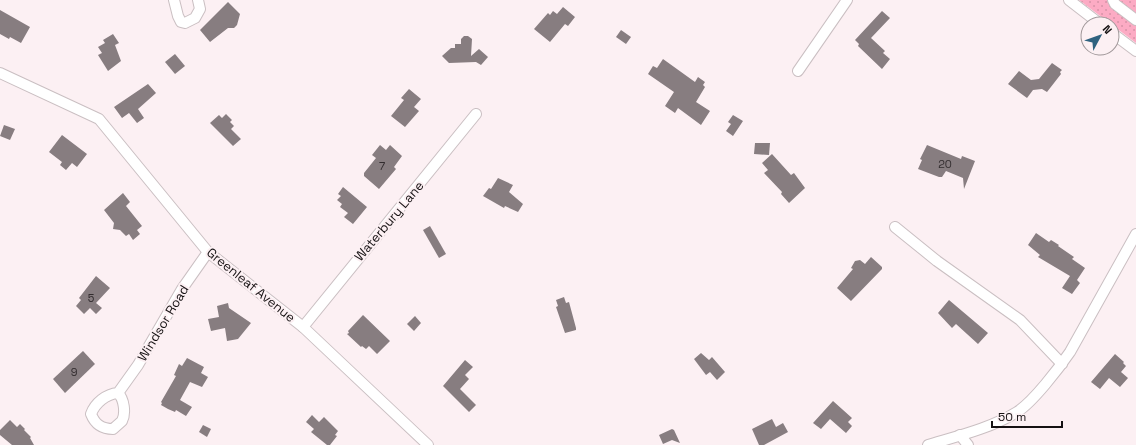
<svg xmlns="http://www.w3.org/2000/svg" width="1136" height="445" font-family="'Space Grotesk',sans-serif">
<defs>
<pattern id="green-dots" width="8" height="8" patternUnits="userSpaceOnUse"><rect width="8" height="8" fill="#fcabc4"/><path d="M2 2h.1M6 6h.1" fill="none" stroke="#d792a7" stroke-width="1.8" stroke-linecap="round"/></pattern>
</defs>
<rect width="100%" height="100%" fill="#fcf0f3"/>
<polygon fill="url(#green-dots)" points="1079,0 1136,0 1136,43"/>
<g fill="#877d80">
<polygon points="228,2 240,14 237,25 234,28 228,28 210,42 200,30"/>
<polygon points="563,7 575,17 568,26 565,24 550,42 534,29 548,13 550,15 553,11 557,14"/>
<polygon points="0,10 30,27 21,43 10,37 9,39 0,34"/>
<polygon points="882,11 890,18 871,38 885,51 883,53 890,59 882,69 858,46 859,44 855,40"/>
<polygon points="621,30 631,37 626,44 616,37"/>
<polygon points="113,34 119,43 115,45 121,61 108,71 98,55 102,53 98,47 105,43 103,40"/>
<polygon points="464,36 468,36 472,39 471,56 479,49 488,57 481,65 476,62 449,63 442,56 451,48 455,48 455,44 461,44 461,39"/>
<polygon points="175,54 185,66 175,74 165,62"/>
<polygon points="663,59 695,82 698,77 705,82 703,85 705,87 696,102 710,111 701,125 678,108 675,113 665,106 674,92 648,74 653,66 657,68"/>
<polygon points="1052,63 1062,70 1060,72 1061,74 1047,92 1042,89 1033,90 1027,98 1008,84 1019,71 1031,80 1039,79"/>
<polygon points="148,84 156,93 138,109 144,118 137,123 129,113 122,118 114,107"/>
<polygon points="409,89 421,99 414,107 419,111 405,127 391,116 404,100 401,98"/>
<polygon points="226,114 232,120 230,122 234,126 231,129 241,139 233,146 210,123 219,115 222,118"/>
<polygon points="733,115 743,121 733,136 726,131 731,124 728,122"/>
<polygon points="4,125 15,129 10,140 0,136"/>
<polygon points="62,135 87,154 77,167 72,163 66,170 60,165 62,162 49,152"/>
<polygon points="755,143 770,143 769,155 754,154"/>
<polygon points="380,145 386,150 390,145 402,156 394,167 396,169 379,189 364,176 364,173 376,158 372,155"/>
<polygon points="927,145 961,159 962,156 975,161 964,189 963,178 946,171 942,177 939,177 918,169 922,160 920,159"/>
<polygon points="772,154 791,175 794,173 805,188 789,203 781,194 782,192 764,173 768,170 762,163"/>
<polygon points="498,178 513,185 509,192 523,204 518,212 505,206 504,208 483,196 489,188 491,189"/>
<polygon points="343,187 367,207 353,224 344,217 348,213 340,207 342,204 337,200 341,196 338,194"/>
<polygon points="123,193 130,202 126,206 142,226 137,230 140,234 133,240 129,234 126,236 120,230 113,229 114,223 104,210"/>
<polygon points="430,226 446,254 439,258 423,230"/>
<polygon points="1036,233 1049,242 1051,240 1059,245 1058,246 1074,257 1072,259 1085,268 1077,280 1080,283 1072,294 1062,288 1070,276 1038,257 1040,255 1028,245"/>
<polygon points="871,257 882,267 882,269 851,301 837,288 853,269 851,268 855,261 860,260 865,264"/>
<polygon points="96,276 110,288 96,303 102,308 96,314 90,308 84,314 76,306 81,300 79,298"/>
<polygon points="564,297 566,303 569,302 576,328 576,330 565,333 556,307 558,306 556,300"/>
<polygon points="949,300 988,333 978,344 956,324 952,328 938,313"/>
<polygon points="228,303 229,308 251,323 238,339 227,341 225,328 211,331 208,319 219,317 217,306"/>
<polygon points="363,315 390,341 377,354 369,346 366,349 362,346 361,347 347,334 349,333 348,331"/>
<polygon points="415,316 421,323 414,331 407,324"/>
<polygon points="83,351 95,364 65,393 53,379"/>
<polygon points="701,353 709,360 712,357 725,372 717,380 710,372 706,375 694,359"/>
<polygon points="1115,354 1124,362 1123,363 1126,366 1121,372 1128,378 1120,387 1109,378 1100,389 1091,382"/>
<polygon points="187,358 204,367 201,373 208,377 202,387 190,382 180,400 192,407 186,416 176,410 175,412 168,409 161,405 162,403 161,402 176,376 174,375 179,364 182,366"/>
<polygon points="465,360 473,367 465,375 469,379 460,389 476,405 469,412 443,386"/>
<polygon points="833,401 852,418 848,422 852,426 846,433 830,419 821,429 813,423"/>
<polygon points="312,415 319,422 324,417 338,431 335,435 337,436 330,445 327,445 311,432 314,429 306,422"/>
<polygon points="772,419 776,427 783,423 788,432 764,445 759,445 752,429"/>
<polygon points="10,420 17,427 20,424 25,429 24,430 31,437 30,438 34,445 12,445 0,435 0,430"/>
<polygon points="203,425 211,429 207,437 199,432"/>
<polygon points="672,429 674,430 680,443 672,440 663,444 659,435"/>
</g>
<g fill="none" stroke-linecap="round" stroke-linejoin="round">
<defs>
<g id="minor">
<polyline points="174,0 178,16 181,22 185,23 195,18 200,9 198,0"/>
<polyline points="1069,0 1100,24"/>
<polyline points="1113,0 1115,4 1136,20"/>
<polyline points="1112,33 1136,51"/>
<polyline points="798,71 847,0"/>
<polyline points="0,73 99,119 208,252 303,327 428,445"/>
<polyline points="895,227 937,261 1020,320 1062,364"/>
<polyline points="303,327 476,114"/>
<path d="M118,393C106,394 95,403 91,414C95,424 101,429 113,429L122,421C126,413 124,399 118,393L138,365L182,289L208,252"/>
<polyline points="960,435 968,445"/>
<path d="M928,445C958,436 991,428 1017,412C1033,402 1059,368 1070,352L1136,234"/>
</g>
</defs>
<use href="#minor" stroke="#cabfc2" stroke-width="12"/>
<use href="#minor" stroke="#fff" stroke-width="10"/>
</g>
<g text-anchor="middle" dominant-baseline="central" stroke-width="4" stroke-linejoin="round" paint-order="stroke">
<g font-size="11" fill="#322c2e">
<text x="945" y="164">20</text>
<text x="382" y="166">7</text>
<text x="91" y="298">5</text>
<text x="74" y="372">9</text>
</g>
<g font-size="13" fill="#151112" stroke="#fcf0f3">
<text transform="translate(389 221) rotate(-50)">Waterbury Lane</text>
<text transform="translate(251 285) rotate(39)">Greenleaf Avenue</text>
<text transform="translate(163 323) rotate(-59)">Windsor Road</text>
</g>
</g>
<g transform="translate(1100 36) rotate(49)"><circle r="19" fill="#fcf0f3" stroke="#a09799"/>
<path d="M0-3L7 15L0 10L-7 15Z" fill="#2f627f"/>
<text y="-6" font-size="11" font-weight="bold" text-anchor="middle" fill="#151112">N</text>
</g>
<path d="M992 421v6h70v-6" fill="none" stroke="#151112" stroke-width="2"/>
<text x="998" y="421" font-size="12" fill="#151112" stroke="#fcf0f3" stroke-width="3" paint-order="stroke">50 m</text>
</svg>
